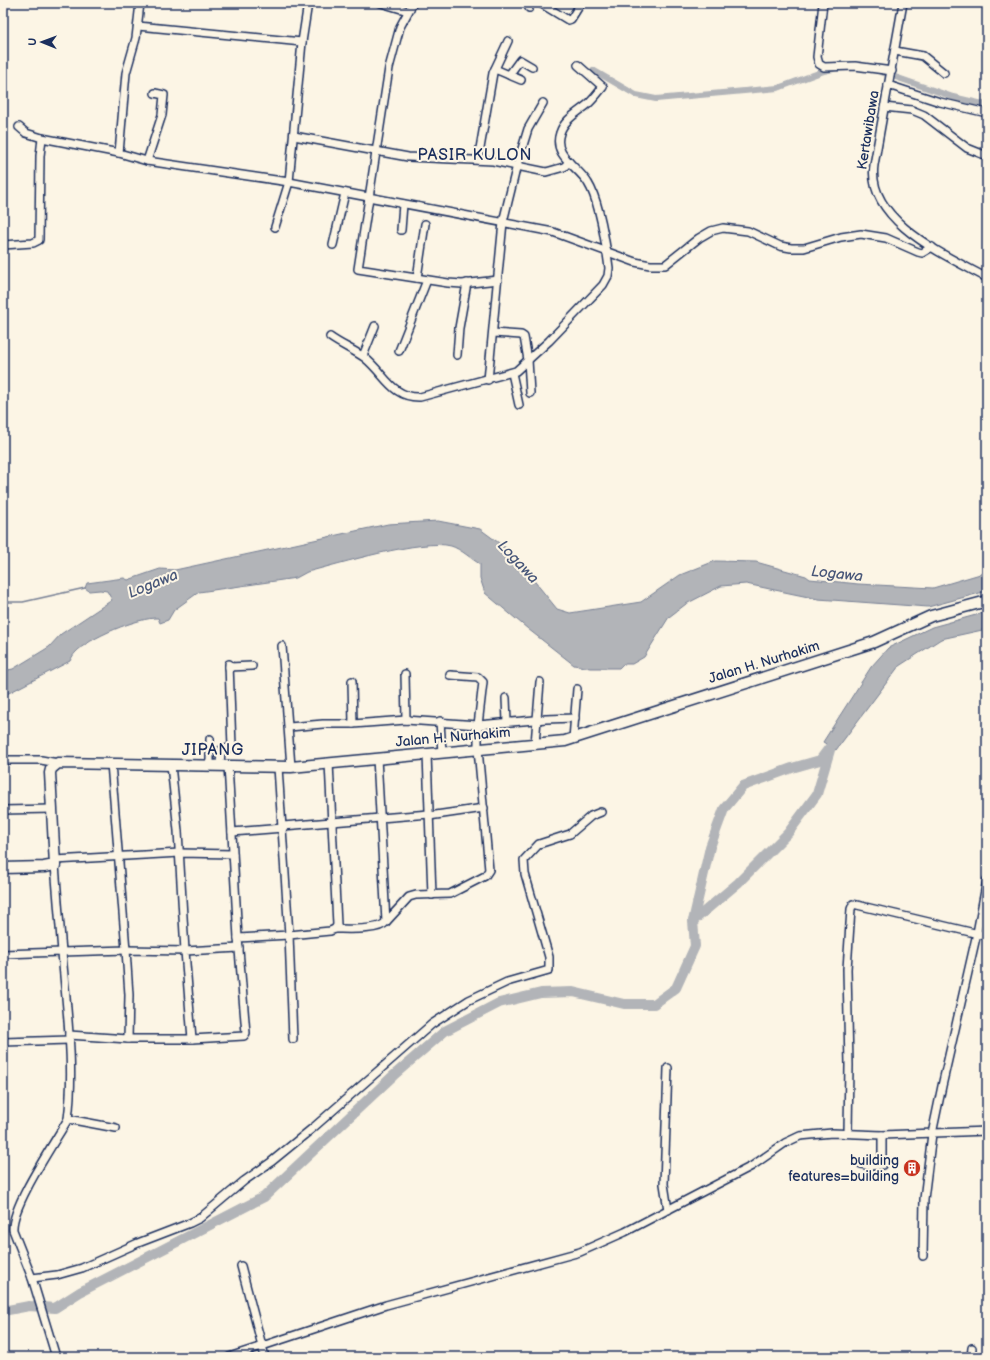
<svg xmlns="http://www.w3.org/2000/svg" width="990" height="1360" font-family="'Balsamiq Sans',sans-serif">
<rect width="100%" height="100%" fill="#fcf5e5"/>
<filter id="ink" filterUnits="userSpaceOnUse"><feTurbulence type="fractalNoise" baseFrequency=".025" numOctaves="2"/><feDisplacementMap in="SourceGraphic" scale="8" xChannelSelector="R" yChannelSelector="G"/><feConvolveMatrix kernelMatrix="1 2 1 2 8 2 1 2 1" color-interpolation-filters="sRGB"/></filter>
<g filter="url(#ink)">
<g fill="#b2b4b8" stroke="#767f94">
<path d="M438,521L480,529L510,551L557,609L570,613L641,602L680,575L715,561L756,562L806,576L810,579L858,584L933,588L987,572V591L928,607L818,599L746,584L721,586L686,604L669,617L644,657L632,664H623L619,668H590L574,665L528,629L485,593L480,578V564C471,559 461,549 451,546C422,538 339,564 307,572L296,578L199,592L174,610L168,620L160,623L158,618C139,617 88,638 75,653C73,655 71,659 70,661L3,696V671L13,669L49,647L61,634L112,600L107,591L100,590L89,591L85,588L87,583L124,578L128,580L160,569L175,570L388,524Z"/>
<polygon points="987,612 987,629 941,639 899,666 836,750 823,742 871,667 888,648 932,627"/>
</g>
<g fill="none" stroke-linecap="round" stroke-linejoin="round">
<polyline stroke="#767f94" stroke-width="1.5" points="3,602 23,602 85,588"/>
<g stroke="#b2b4b8" stroke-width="6">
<polyline points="593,70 636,95 656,99 778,88 824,71 833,69"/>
<polyline points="878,71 953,97 987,105"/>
</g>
<g stroke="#b2b4b8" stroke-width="10">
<polyline points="693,921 738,883 788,833 817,794 830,750"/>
<polyline points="3,1311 29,1306 55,1308 80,1292 264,1197 394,1075 445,1031 499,1003 541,993 573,992 624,1004 654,1004 676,988 695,946 693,921 710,847 724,809 743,786 792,768 820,760 838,736"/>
</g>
<defs>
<g id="street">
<polyline points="381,3 408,11"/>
<polyline points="413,3 400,27 389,68 358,269 448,283 462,284 498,280"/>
<polyline points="540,3 568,20 571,19 581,3"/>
<polyline points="823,3 817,57 819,64 824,67 855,66 892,71"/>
<path d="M903,3L874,165C866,221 947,256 987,278"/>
<polyline points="529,8 530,3"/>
<polyline points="138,26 302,42"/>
<polyline points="895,51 923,56 944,73"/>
<polyline points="495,69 521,80"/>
<polyline points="509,75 520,60 532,67"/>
<polyline points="888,85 940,102 987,113"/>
<polyline points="884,107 912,110 924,115 967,148 987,156"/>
<polyline points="19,127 26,133 42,138"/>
<polyline points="294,136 408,157 493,161 546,172 564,167 569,162"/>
<polyline points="119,153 126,73 136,38 140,3"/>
<polyline points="478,160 493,73 508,41"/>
<polyline points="147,161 162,115 164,95 155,93"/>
<polyline points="275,227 289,182 553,232 635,262 650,265 665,265 699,238 711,231 723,228 748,231 780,246 791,248 804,248 841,237 861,234 886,238 918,252 922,253 932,247"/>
<polyline points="401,230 403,204"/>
<polyline points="3,245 33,243 39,240 40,156 42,138 119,153 147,161 289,182 302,42 308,3"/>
<polyline points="333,245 345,193"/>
<polyline points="417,278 425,224"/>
<polyline points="493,333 521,335 524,337 528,360 530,393"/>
<path d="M330,337C341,345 354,350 365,358C385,374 392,398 420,397L516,371L549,341L603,285L608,276L609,268C606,245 600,202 588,183C578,166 552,156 560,133C564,120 577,113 587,105C593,100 598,93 603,87L578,65"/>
<polyline points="399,351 427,280"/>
<polyline points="457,355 459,328 467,283"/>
<polyline points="363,356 375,326"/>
<polyline points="512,373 519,405"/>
<polyline points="488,380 503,222 517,165 528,129 543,103"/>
<polyline points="282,646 291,767"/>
<polyline points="229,667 252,666"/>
<polyline points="405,674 406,720"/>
<polyline points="352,681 353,724"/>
<polyline points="506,698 507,722"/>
<polyline points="440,721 442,753"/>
<polyline points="289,727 323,724 353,724 406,720 478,725 546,719 575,718"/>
<polyline points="210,739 210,765"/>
<polyline points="573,739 577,689"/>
<polyline points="535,744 540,682"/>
<polyline points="427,754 432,895"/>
<polyline points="377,758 386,922 409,897 416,895 450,894 485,876 489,870 478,749 478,725 483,682 478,677 450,675"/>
<polyline points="3,760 41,760 58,763"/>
<polyline points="220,765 221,750 232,747 229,664"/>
<polyline points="3,810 52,809"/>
<polyline points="429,816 484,808"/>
<polyline points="283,826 429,814"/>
<polyline points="232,832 283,828"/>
<polyline points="55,860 180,853 233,854"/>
<polyline points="55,865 62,952 126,950 111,763"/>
<path d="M335,929C347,929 379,931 386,922"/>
<polyline points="238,938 289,935 278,767"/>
<path d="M3,954L62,952C66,1007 75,1063 68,1119"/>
<polyline points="69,1035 128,1039 129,995 126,950 185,951 178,831 171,765"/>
<polyline points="128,1039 192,1039 185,951 239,948"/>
<polyline points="192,1039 244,1036 246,1033 238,938 228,765"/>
<polyline points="293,1039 289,935 330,931 335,929 337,925 329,763"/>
<polyline points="3,1042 70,1040"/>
<polyline points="668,1068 664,1184 668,1210"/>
<polyline points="848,1133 849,1065 847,969 851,909 853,904 987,936"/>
<polyline points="861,1164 869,1166 882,1165 882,1135"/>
<polyline points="923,1256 924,1199 932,1134 942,1086 977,933 987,880"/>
<polyline points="241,1266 265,1357"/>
<polyline points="32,1278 57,1275 82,1268 138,1243 190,1223 200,1218 244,1181 271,1162 314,1127 432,1024 469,1000 507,982 549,970 549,957 525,874 524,860 539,844 570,834 591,816 601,812"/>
<path d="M56,1357L32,1278L13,1230C11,1206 55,1142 68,1119L116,1128"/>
<polyline points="229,1357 386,1305 580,1252 625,1232 752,1166 785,1143 800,1136 832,1133 882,1135 987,1131"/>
<polyline points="971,1357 972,1348"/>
</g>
<polyline id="secondary" points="3,868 44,867 55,865 50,773 51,769 58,763 291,767 565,741 874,642 931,616 987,601"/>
</defs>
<use href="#street" stroke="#1b2f5e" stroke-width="10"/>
<use href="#secondary" stroke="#1b2f5e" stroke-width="13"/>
<use href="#street" stroke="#fcf5e5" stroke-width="7"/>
<use href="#secondary" stroke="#fcf5e5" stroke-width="10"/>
</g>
</g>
<defs>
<symbol id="building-disc" viewBox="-11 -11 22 22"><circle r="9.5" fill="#c8321e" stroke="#fcf5e5"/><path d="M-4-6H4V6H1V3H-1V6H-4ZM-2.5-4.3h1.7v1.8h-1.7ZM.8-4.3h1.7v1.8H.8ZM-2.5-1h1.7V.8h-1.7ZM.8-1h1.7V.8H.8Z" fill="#fff"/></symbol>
</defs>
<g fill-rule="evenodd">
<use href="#building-disc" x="902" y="1158" width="20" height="20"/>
</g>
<g text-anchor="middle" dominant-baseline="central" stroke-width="4" stroke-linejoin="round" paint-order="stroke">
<g font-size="14" fill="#1b2f5e" stroke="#fcf5e5">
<text transform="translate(868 130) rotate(-81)">Kertawibawa</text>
<text transform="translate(764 662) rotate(-17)">Jalan H. Nurhakim</text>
<text transform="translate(453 737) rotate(-5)">Jalan H. Nurhakim</text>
</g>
<g font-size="14" fill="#1b2f5e" stroke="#fcf5e5" text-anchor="end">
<text x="899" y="1160">building<tspan x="899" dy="16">features=building</tspan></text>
</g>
<g font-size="15" font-style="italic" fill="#485779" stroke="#fcf5e5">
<text transform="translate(518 562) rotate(47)">Logawa</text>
<text transform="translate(837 574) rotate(6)">Logawa</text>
<text transform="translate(153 584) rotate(-22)">Logawa</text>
</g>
<g font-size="16" letter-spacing="1" fill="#1b2f5e" stroke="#fcf5e5">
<text x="475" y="155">PASIR KULON</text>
<text x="213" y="750">JIPANG</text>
</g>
</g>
<rect width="990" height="1360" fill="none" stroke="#fcf5e5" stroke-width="16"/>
<rect x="8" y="8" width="974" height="1344" fill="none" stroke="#1b2f5e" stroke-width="1.5" filter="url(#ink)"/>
<g transform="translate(42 42) rotate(271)" stroke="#fcf5e5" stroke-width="3" paint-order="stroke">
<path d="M0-3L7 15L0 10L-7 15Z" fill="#1b2f5e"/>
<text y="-6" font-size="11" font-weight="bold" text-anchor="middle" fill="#1b2f5e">U</text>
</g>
</svg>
